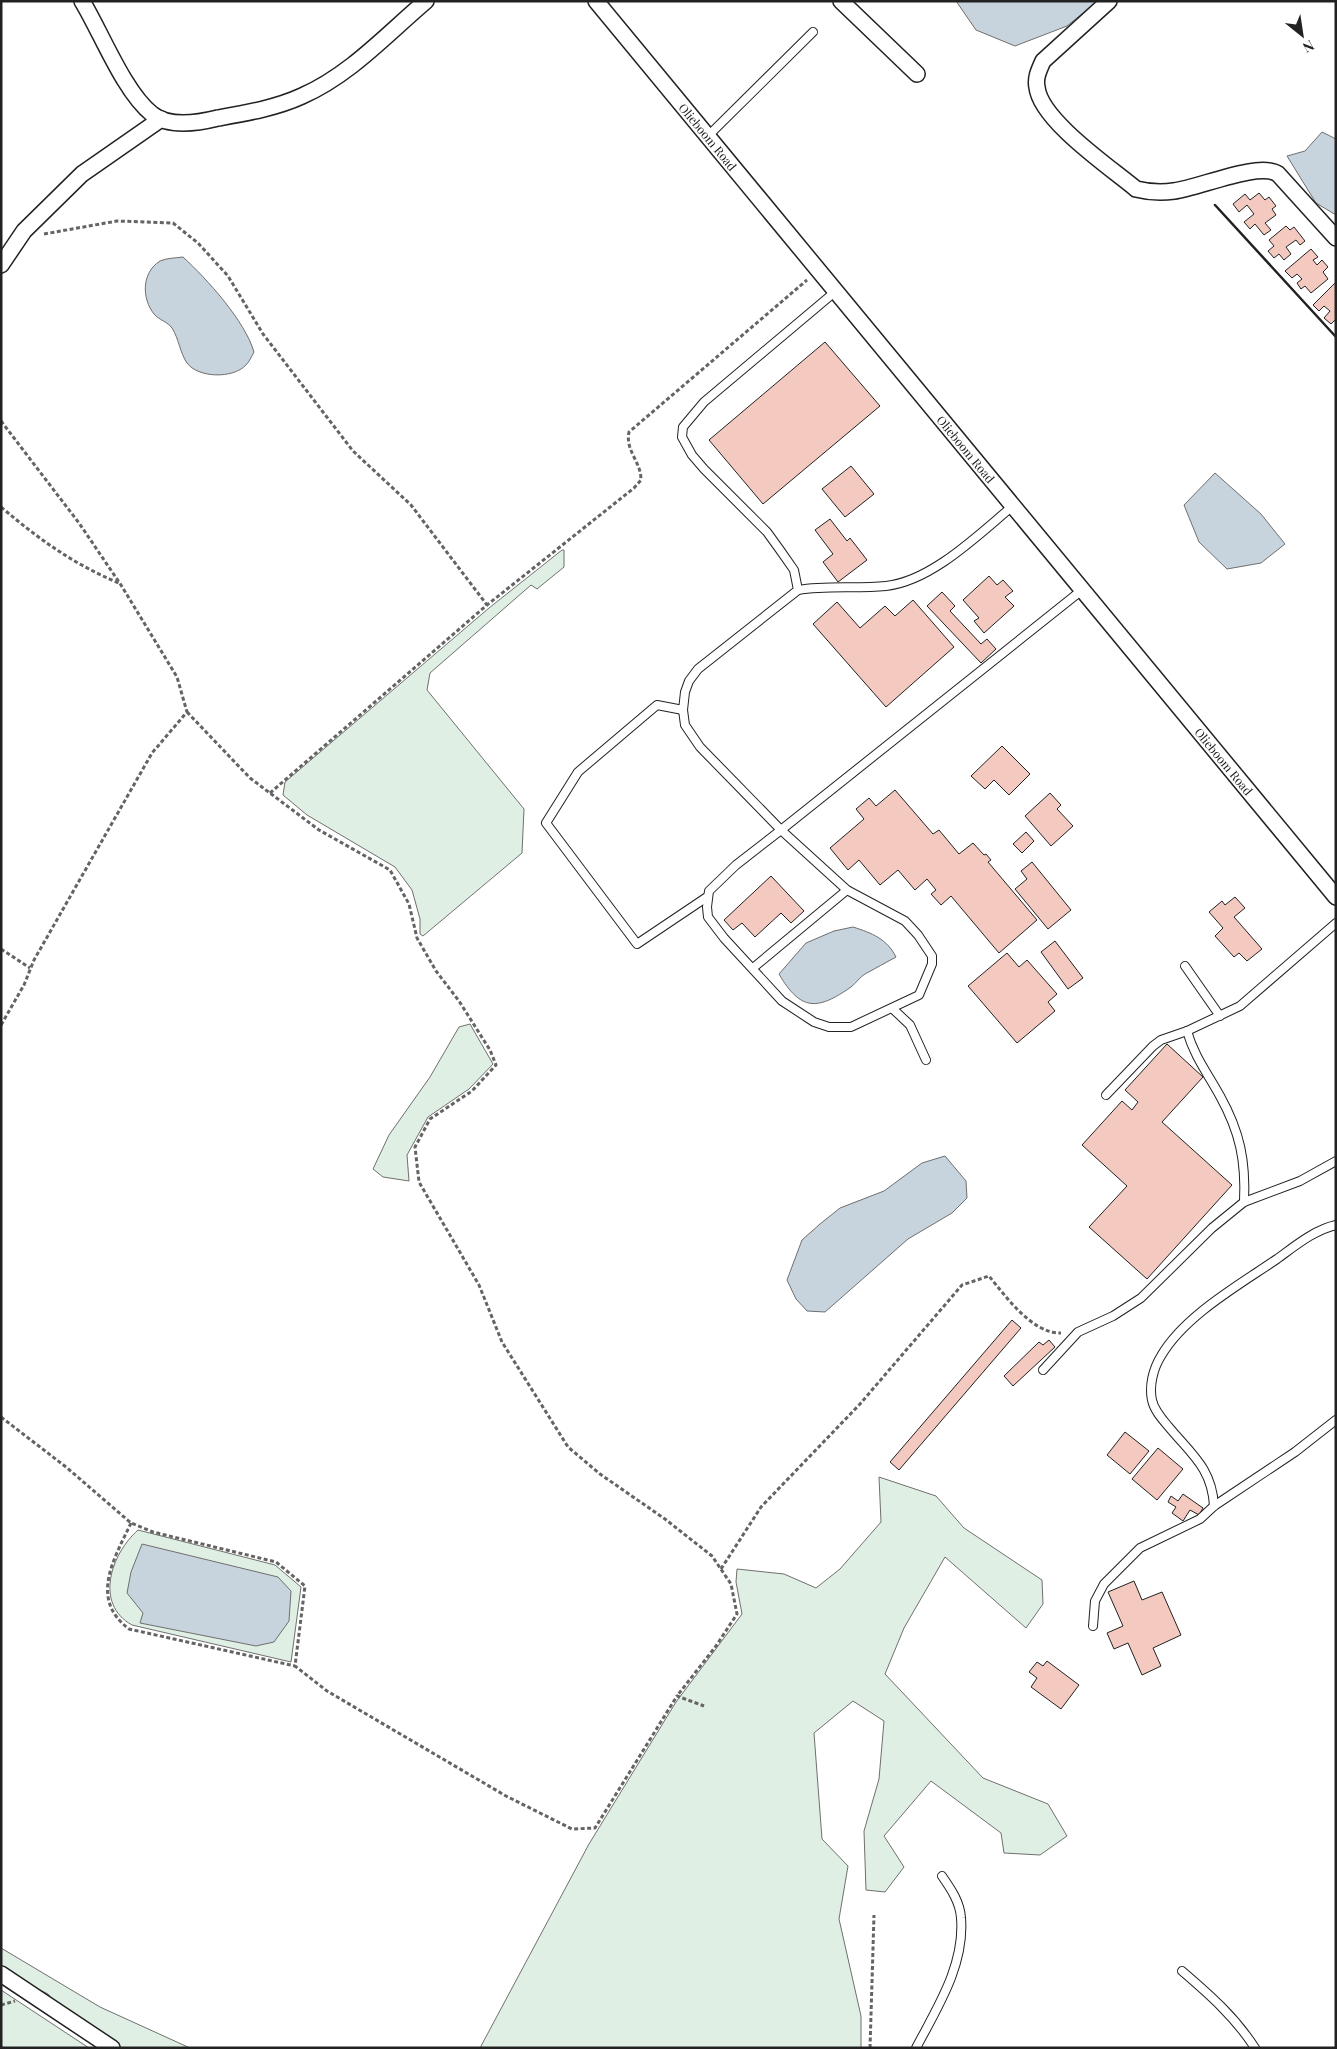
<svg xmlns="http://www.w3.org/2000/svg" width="1337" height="2049" font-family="'Playfair Display',serif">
<rect width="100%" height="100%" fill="#fff"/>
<g fill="#e0efe3" stroke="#6f6f6f">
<polygon points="562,550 564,550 564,567 537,589 531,585 430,673 427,690 524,809 522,853 423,936 420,934 420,919 412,890 395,867 307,815 283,795 285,782 489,608"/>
<polygon points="470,1024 493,1064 469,1089 428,1117 407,1155 409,1181 383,1177 373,1169 389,1135 430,1077 459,1027"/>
<polygon points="879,1477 936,1496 964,1528 1042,1580 1043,1604 1026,1628 945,1557 904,1628 885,1674 983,1778 1048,1804 1067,1836 1040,1855 1004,1853 1001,1833 931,1781 884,1836 904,1867 885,1892 866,1890 864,1831 879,1779 884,1721 853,1701 814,1733 822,1839 848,1866 839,1919 861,2016 861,2048 480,2048 589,1844 676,1702 742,1614 736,1582 737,1569 784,1574 816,1588 840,1569 881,1522"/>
<path d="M138,1530L275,1565L301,1587L291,1662L132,1625C94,1604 111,1554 138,1530Z"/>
<polygon points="1,1948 100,2007 190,2048 116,2048 60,2009 48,1994 1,1971"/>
<polygon points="1,1990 89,2048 4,2048 1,2046"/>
</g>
<g fill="#c7d3dd" stroke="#6f6f6f">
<polygon points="956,1 1098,1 1067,26 1015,46 976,30"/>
<polygon points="1322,132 1336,139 1336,215 1316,203 1287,156 1305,151"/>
<path d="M183,257C207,279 245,321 254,352C252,356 249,362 246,365C233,379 198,378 187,363C180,353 179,339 172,328C168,322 159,320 154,314C142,299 141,273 160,261C166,258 176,258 183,257Z"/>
<polygon points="1215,473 1261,514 1285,544 1261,563 1227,569 1199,542 1184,505"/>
<path d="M853,927C872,933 887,939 896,957C886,963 875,968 865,974C860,977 856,983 851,987C818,1010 801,1012 779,974L806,943L834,931Z"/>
<polygon points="945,1156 966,1181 967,1198 952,1213 908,1239 825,1312 807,1311 796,1299 787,1280 802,1240 820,1224 840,1208 884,1191 922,1163"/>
<polygon points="142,1544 278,1577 291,1591 289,1621 274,1642 256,1646 140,1623 143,1613 127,1593 131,1572"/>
</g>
<g fill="#f3c9c0" stroke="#222">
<polygon points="1259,193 1265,200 1269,197 1276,206 1272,209 1276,215 1265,223 1271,230 1264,235 1255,224 1250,229 1244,222 1254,214 1247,205 1239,212 1233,204 1245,194 1250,200"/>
<polygon points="1286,226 1290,230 1294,227 1305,241 1300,245 1296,240 1286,247 1291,254 1284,260 1279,254 1274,258 1268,251 1274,246 1269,240"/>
<polygon points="1311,249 1318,257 1313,260 1317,265 1322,260 1328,267 1323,272 1328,279 1311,293 1305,286 1301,289 1297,283 1302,279 1297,274 1292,278 1285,271"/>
<polygon points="1336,282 1336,319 1331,324 1324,318 1330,311 1324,306 1319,311 1313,305"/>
<polygon points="825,342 880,406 763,504 709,440"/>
<polygon points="851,466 874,494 845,517 822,489"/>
<polygon points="830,519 847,541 850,538 867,560 838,582 823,562 833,554 815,530"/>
<polygon points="989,576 997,585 1003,580 1013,591 1005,597 1014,606 984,633 974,621 979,618 963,600"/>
<polygon points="942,592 955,606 950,611 981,644 987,639 996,649 981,663 927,606"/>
<polygon points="913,600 954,647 886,707 813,624 837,602 860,628 885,606 895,616"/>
<polygon points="1002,746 1030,774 1009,795 994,780 985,789 971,776"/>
<polygon points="895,790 933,834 939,830 959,854 973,843 984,855 986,854 991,860 988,862 1037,920 999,953 951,896 941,905 931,894 936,890 927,879 915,890 898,870 880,885 859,860 848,870 830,848 864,819 856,809 869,798 876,806"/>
<polygon points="1050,793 1061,805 1057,809 1073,826 1051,846 1025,816"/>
<polygon points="1026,832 1034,841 1022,853 1013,844"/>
<polygon points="1032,862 1071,910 1048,929 1015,889 1027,879 1021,871"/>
<polygon points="771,876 804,911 791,923 781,913 755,937 742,923 733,930 724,920"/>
<polygon points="1235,897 1245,908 1234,917 1262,949 1247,961 1239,953 1234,957 1215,936 1223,928 1209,912 1222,901 1225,905"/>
<polygon points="1055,941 1083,978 1068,989 1041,952"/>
<polygon points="1007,953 1019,967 1027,960 1057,994 1048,1002 1055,1011 1017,1043 968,986"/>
<polygon points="1167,1044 1203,1077 1162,1122 1232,1185 1147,1279 1089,1227 1127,1186 1082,1145 1122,1101 1132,1110 1138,1102 1125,1090"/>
<polygon points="1012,1320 1021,1328 899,1470 890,1462"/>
<polygon points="1049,1340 1055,1347 1013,1386 1004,1376 1039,1342 1043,1345"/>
<polygon points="1125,1432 1149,1451 1130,1474 1107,1455"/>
<polygon points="1158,1448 1183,1469 1157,1500 1132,1479"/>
<polygon points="1183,1494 1203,1508 1199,1515 1190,1510 1183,1521 1172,1513 1176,1507 1168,1502 1171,1496 1178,1501"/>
<polygon points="1134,1581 1142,1600 1162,1592 1181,1635 1153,1648 1161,1666 1142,1675 1128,1643 1114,1649 1107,1633 1123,1626 1108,1592"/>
<polygon points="1047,1661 1079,1685 1061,1709 1031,1687 1037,1678 1029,1672 1037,1662 1043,1666"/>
</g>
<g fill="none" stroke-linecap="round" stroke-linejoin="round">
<defs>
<g id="lane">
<polyline points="708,136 813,32"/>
<polyline points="836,291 704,402 683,427 682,437 692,455 704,469 767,532 780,550 794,570 798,590 698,669 689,681 685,692 683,710 685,725 700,747 781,830 1082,590"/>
<path d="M798,590C827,585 856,589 886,586C932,581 979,534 1014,505"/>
<polyline points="683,710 657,705 578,772 546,823 637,944 707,897"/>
<polygon points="781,830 847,890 905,921 918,935 932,956 932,964 919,995 851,1027 829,1027 814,1022 782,1001 724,938 708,917 707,907 709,891 736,865"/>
<polyline points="1185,966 1220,1016"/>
<polyline points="753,968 847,890"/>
<polyline points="893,1009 910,1025 926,1060"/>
<path d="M1187,1031C1194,1056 1208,1074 1220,1096C1240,1132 1246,1161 1244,1202"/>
<polyline points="1106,1095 1153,1046 1161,1040 1187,1031 1240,1006 1336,923"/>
<polyline points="1043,1370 1078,1332 1113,1316 1141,1298 1212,1228 1244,1202 1300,1181 1336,1161"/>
<path d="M1214,1506C1212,1468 1191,1454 1168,1426C1162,1419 1154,1410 1152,1400C1149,1386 1153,1369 1161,1356C1184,1316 1239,1285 1277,1259C1295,1246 1314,1230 1336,1225"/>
<polyline points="1093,1626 1095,1601 1104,1584 1140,1548 1200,1519 1214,1506 1295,1452 1336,1420"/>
<path d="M1182,1971C1210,1995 1235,2017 1255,2048"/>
<path d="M916,2048C937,2008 965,1965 961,1918C960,1902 951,1889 942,1876"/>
</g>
<g id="street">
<path d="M82,1C101,32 124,92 152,114C169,128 198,123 218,118C246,113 276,108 302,96C350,75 387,34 426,1"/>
<path id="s1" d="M596,1L1336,897"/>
<polyline points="841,1 917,74"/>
<path d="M1109,1L1043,61C1039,70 1035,78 1037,87C1040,120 1111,168 1136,189C1148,192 1161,193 1174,191C1199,188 1259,161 1278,174L1336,238"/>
<polyline points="1,265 24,231 82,174 161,119"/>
<polyline points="1,1974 112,2048"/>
</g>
</defs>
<use href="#lane" stroke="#222" stroke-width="10"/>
<use href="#street" stroke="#222" stroke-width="18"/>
<g stroke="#646464" stroke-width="3" stroke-dasharray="4 2.5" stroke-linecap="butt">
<polyline points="44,234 117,221 173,223 198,243 228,276 263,334 353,451 411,505 487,605"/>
<polyline points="1,421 79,523 121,585 177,677 187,712 152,753 34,960 24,985 1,1025"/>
<path d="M1,507C40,540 73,564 121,584"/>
<polyline points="187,712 250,778 319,830 390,870 409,904 417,938 436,971 459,1001 490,1050 496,1065 472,1091 430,1119 415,1147 419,1182 479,1285 502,1342 568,1447 600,1474 665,1519 712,1556 731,1584 737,1614 716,1646 677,1696"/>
<path d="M270,793L487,605L634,488L641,480C641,461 625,451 629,432L807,280"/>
<polyline points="1,949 30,968"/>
<polyline points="1,1417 66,1467 131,1523 153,1532 276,1562 305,1586 295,1666 327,1691 506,1796 572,1829 595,1828 677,1696 704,1706"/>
<path d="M131,1523C114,1559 89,1599 129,1629L295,1666"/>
<path d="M721,1569L761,1507L860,1404L962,1285L989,1276C1006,1297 1033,1334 1061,1333"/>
<polyline points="1,2005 15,2001"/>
<polyline points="870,2048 874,1915"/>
</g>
<use href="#lane" stroke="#fff" stroke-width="8"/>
<use href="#street" stroke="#fff" stroke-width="15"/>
<polyline stroke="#222" stroke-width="2.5" points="1215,205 1336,337"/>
</g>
<g text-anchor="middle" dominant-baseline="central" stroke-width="4" stroke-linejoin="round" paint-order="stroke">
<g font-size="12" fill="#222" stroke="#fff">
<text stroke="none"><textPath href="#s1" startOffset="176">Olieboom Road</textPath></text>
<text stroke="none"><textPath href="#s1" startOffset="581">Olieboom Road</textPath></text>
<text stroke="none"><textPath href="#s1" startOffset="986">Olieboom Road</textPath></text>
</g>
</g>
<rect width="1337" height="2049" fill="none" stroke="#222222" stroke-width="5"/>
<g transform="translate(1302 35) rotate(150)" stroke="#ffffff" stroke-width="4" paint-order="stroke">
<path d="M0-4L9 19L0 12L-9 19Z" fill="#222222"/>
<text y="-8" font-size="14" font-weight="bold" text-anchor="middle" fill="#222222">N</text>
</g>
</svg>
